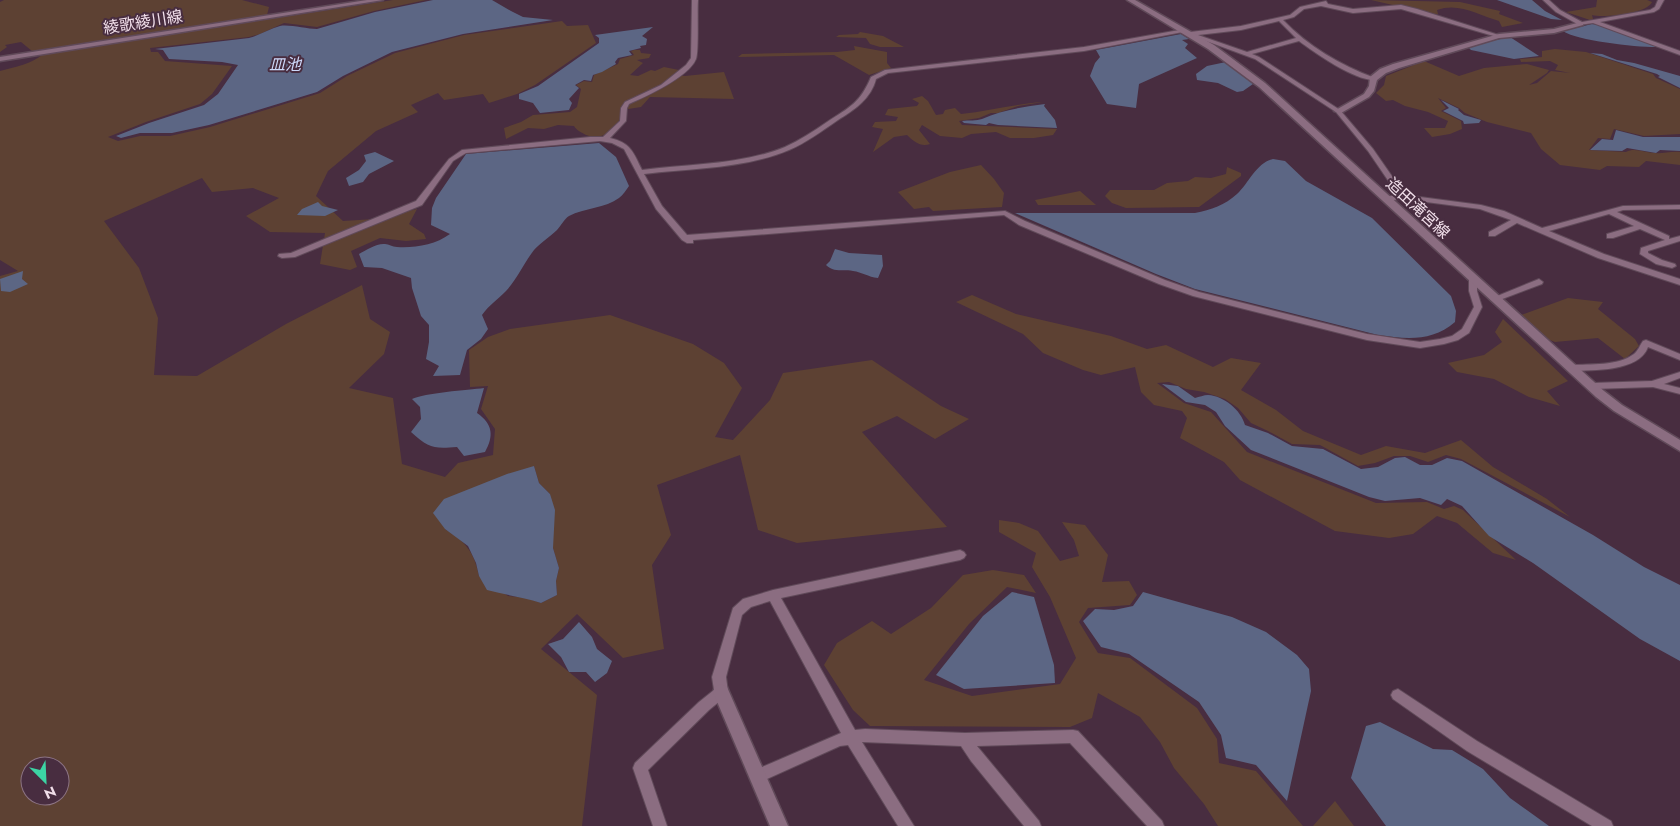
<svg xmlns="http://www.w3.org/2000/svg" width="1680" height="826" font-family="Jost,'Noto Sans JP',sans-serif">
<rect width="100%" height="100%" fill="#482d40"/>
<g fill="#5d4133" fill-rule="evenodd">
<polygon points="4,0 242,0 269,7 267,15 32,51 21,42 5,45 7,47 0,52 0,2"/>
<path d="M393,0H426L374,11L317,27L284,23L260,34L249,37L150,48L151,52H158L165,61L232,66L212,94L200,104L146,122L108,137L118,141L140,136H170L210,127L320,93L347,76L395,53L464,35L562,21L567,26L588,25L596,43L535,85L517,94L489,103L483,94L444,100L438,93L411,105L418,112L376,131L328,171L316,196L343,221L375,219L417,209L409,224L424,234L426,239L406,241L380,238L351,251L357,267L350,270L320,264L325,233L270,232L246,216L279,198L253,188L212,192L202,178L104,221L139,268L158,318L154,375L197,376L286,324L362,285L370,319L390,332L384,354L349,388L393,398L402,464L445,477L458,463L493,455L495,429L481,409L488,386L470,387L469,350L488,337L510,329L610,315L693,344L724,363L742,388L715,437L733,440L770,400L783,373L872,360L941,406L969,419L935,439L897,416L862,432L947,527L797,543L758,530L740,455L657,485L671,535L652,565L664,649L623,658L577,614L541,649L597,695L582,826H0V276L18,271L0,260V71C15,67 32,64 43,54ZM534,466L539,483L550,494L553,548L559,568L556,581L557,595L541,603L528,598L508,596L479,576C474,552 466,542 445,529ZM30,766H60V796H30Z"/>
<path d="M1371,0L1460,2L1500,11L1499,14L1523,23L1502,27L1499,21C1478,15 1459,2 1437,10L1438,14H1432Z"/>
<path d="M1597,0H1647L1652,2C1647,14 1603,18 1592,15L1593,19L1590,20L1566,12L1596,7Z"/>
<polygon points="860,32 883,36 904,47 880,47 870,44 866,38 836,37 839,35 858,34"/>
<polygon points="854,46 887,52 887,63 891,68 869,75 834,55 738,57 742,54 837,52 855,50"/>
<path d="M1555,49L1586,52L1653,74L1656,78L1680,89V134L1644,136L1614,129L1610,139L1598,138L1589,150L1626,152C1635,147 1645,153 1655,153C1661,154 1671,151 1680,152V165L1646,161L1639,167L1607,166L1600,170L1560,165L1541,149L1531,133L1487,122L1465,113L1459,108L1438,98L1446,108L1441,111L1461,121L1462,129L1450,134L1432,137L1424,128H1445L1448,121L1428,112L1405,106L1393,100L1386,101L1376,93L1384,85L1386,76L1424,61L1459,76L1484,68L1527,64L1549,70L1547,73L1529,85L1537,83L1551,71L1570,73L1555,70L1558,65L1550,61L1521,62L1520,59L1542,57V51Z"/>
<path d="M634,50H640L641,53L651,54L649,58L637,60L643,63L630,75L638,76L651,70L655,71L664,67L684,71L679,75L685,76L724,72L734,99L650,97L641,107L622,110C620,128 604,142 586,135C581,132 577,131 574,126L558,125L544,129L528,128L506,139L504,128L521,122L533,115L570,112L577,107L581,89L576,85L584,81L592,82L594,75L618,64L620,59L634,55L631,51Z"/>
<path d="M922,96L928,101L936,115L943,114L945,110L955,108L961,114C989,111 1015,104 1043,102L1018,106L998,113H991L979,118L959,121L962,125L1057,129L1053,135L1034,138H1010L996,132L971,134L962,138L940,136L922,125L919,130L930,144C921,147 914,142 907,135L894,137L873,152L883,129L872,127L875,122L896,121L898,117L885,115L888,109L917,106L919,103L912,99Z"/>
<polygon points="981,165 994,179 1004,193 1002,207 933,211 929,207 914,209 898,192 950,172"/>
<polygon points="1227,167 1241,173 1241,176 1199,207 1126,208 1112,203 1105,196 1110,190 1154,190 1167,183 1188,181 1195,177 1211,178 1226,174"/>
<polygon points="1080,191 1096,205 1038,205 1035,200"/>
<polygon points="972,295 1016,314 1111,336 1147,349 1166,345 1213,367 1231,358 1261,363 1241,390 1276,410 1303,431 1361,455 1386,446 1425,453 1461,440 1493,467 1547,499 1570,517 1461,459 1446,455 1428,462 1410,456 1394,456 1375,463 1358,466 1320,445 1292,444 1268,431 1251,423 1238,408 1225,399 1204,392 1186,389 1169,382 1157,383 1184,403 1211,412 1247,452 1376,503 1427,502 1444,509 1454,506 1463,510 1516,560 1493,553 1457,523 1437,516 1413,534 1389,538 1335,531 1240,480 1224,462 1180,438 1187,418 1182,411 1154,405 1141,392 1135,367 1101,375 1083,370 1043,353 1023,334 956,302"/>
<polygon points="1568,298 1603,302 1598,309 1635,339 1639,346 1625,359 1598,338 1555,342 1542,337 1521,315"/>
<polygon points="1503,319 1568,381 1547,391 1560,406 1529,397 1494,379 1457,372 1448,363 1484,355 1502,342 1495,332"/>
<polygon points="999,520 1019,523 1038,531 1060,561 1079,556 1074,540 1062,522 1085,525 1108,555 1102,582 1129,581 1137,595 1130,605 1088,608 1079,622 1098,653 1130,658 1197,708 1217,739 1219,763 1256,771 1303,826 1218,826 1204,804 1174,768 1160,742 1140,717 1098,693 1092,718 1070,727 870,726 853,710 824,665 837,643 872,621 891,634 931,608 963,575 993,570 1024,575 1036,593 1007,587 969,624 924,680 972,696 1060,684 1076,658 1050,597 1032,567 1036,553 999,532"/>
<polygon points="1335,801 1354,826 1313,826"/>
</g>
<g fill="#5c6684">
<path d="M433,0H492L511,11L523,17L553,20L463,34L392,52L343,76L317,92L209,125L172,133H140L121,138L116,136L149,123L204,105L218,94L238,65L222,62L169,59L163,50L155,49L249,38C260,35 269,29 280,26C289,24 306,29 317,29L375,12Z"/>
<polygon points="1497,0 1532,0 1545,11 1562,20 1551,19"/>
<path d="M1592,24L1600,25L1660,47C1642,48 1577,41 1563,31Z"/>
<polygon points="653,27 642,36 647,39 646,45 640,46 641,48 629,51 632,55 618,58 615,62 616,64 602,72 593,75 591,81 584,80 575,85 579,88 569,99 572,103 569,110 540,113 533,103 519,99 519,94 538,86 599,43 599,38 595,35"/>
<polygon points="1181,34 1189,39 1182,40 1188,44 1185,48 1197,58 1139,84 1136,108 1107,104 1090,76 1095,63 1100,57 1096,50"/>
<polygon points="1510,37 1539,56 1514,59 1471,50 1467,46"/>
<polygon points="1590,53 1602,54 1617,60 1634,63 1680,76 1680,88 1658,77 1660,76 1657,74"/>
<polygon points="1226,62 1253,84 1243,91 1237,92 1218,83 1197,80 1196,74 1207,66"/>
<polygon points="1441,100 1459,109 1458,110 1464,115 1481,120 1479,123 1464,124 1463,121 1443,111 1449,108"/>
<path d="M1045,104L1044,106L1055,120L1057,128L998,125L989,123L986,125L964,123L962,121C968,120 977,121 982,119C1002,110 1023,107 1045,104Z"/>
<polygon points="1616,130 1643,137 1680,137 1680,151 1660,150 1656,153 1627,148 1622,151 1590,150 1602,139 1613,140"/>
<path d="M599,143L616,157L629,186C626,190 623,195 619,198C606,208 584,208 569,216C564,219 561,226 557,230C550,237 540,243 534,250C524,263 517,279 506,291C497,300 489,305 482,315L488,329L481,339L467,350L460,375L433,376L439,366L426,359L429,342V325L421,316L412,288L411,278L382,268L364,267L359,254C366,250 377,243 385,244C389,244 392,247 397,247C415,248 435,245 450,234L431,225L432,208L436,198L466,154Z"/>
<polygon points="375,152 394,161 369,174 363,182 349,186 346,178 359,170 366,161 364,155"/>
<path d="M1273,159L1285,161L1306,181L1372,218L1451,296L1456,311L1455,322C1432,342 1406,339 1378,335L1195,289L1156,274L1015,213H1195C1211,210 1225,205 1237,194C1249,183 1256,163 1273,159Z"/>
<polygon points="318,202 322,206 338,210 325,216 297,215 302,209"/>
<path d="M835,249L849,253L882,255L883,266L878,278C868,277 862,272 853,271C843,269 834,273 826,265L830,261Z"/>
<polygon points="23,271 22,279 28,284 10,292 1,291 0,279"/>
<path d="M1162,384L1178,386L1195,398C1199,397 1204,395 1208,395C1224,396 1241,410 1245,425L1268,433L1292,446L1323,449L1361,469L1378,467L1395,458L1405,457L1420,465H1432L1447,458L1462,461L1593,535L1644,567L1680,585V661L1640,639L1533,563L1489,536L1462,506L1447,499L1441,505L1420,498L1385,501L1369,497L1251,450L1225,426L1216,412L1205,405L1186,402Z"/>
<path d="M484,388L477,413C493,424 494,436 485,452L464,456L457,447C433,449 429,448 411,432L421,419L420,407L412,399C424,393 468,390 484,388Z"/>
<path d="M534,466L539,483L550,494L555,510L553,548L559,568L556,581L557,595L541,603C523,597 505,595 487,590L479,576L476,563L468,546L445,529L433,513L444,499L507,474Z"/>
<polygon points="1012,592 1034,597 1054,665 1055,683 964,689 936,675 983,616"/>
<polygon points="1143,592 1232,617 1266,632 1297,655 1309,669 1311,691 1287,801 1256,765 1226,758 1221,735 1199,702 1129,654 1101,647 1083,621 1095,609 1114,610 1133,606"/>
<polygon points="579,622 592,637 597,649 612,661 607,673 595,682 586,672 569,672 561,657 548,644 563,639"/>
<polygon points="1380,722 1433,749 1452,750 1483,769 1510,798 1549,826 1386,826 1351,778 1366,726"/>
</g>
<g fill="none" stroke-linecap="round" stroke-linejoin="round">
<defs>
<g id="street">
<path d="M692,0H698C697,11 699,51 696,59C689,77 647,96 629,104L627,108L626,121L610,138C631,143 633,152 642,170C689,164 741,165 785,147C800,140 814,131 827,122C850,107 860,103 871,77L885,70L1084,47L1185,29L1188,31L1084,51L888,73L876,79C871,99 854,110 838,120C822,131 806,143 789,150C744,169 692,168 644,174L662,206L687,235L1005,211L1025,221L1165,280L1199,292L1367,334L1420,342L1440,339L1452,336L1462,329L1474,307L1469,291V279L1473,276L1477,279V291L1482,307L1469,333L1458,340L1444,344L1420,348L1367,340L1193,296L1159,284L1019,225L1004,215L693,240V243H687L682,240L656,209L624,149L612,143L600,141L466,153L453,161L422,205L295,257L282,258L278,256L279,254L291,253L416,201L449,159L462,150L590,137H603L620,121L621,108L625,102L661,85L686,65L691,58Z"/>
<polygon points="1543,0 1549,0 1560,10 1582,22 1650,10 1655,7 1658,0 1664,0 1659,9 1654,12 1600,22 1680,51 1680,55 1593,23 1579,25 1556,12"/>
<path d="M1326,1L1328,4L1353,9L1401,5L1417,9L1502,36L1497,37L1401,9L1353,13L1321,6L1304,9L1294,17L1283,20C1309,47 1340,65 1375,78V80C1355,81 1315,53 1299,41L1252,54L1259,57L1340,110L1373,149L1405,195L1481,205L1504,211L1542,228L1623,206L1680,205V209L1623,210L1617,212L1669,236V239L1680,236V241L1648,251V253L1662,260L1675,264L1676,266L1672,268L1656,264L1640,254L1641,248L1665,240L1640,229L1613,238H1607V234L1634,226L1609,214L1549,231L1604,254L1680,279V285L1598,258L1517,223L1495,236H1489V232L1511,220L1480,209L1403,199L1384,201V197L1398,195L1368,151L1336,112L1255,59L1187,34L1190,32L1241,26L1290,15L1300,7ZM1279,21L1296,38L1247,52L1198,35L1241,30Z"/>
<polygon points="1539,279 1543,282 1542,284 1497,301 1494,302 1490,299"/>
<path d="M1646,340L1680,354V360L1648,347C1639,372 1593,370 1571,371L1566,368L1571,365C1590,364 1618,366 1634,354C1638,351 1640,345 1643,341Z"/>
<polygon points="1680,372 1680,378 1664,384 1680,388 1680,394 1653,387 1592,389 1587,386 1592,383 1652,381"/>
<polygon points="960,550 964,552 966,555 964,558 960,560 781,598 855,730 865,729 965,733 1073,730 1078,731 1162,821 1164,826 1147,826 1070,743 977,746 1039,821 1041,826 1024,826 971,761 961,746 862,742 914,826 898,826 848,745 840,746 758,783 753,781 751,776 753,771 841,733 770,601 751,607 742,615 726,677 728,692 726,696 709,710 648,770 667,826 653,826 633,768 635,763 699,702 714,690 712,677 733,608 743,599 773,590"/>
<polygon points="1398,689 1477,741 1611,821 1613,826 1592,826 1467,751 1393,699 1391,695 1393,691"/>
</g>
<g id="secondary">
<polygon points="367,0 383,0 0,61 0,57"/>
<polygon points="1127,0 1135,0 1214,45 1265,83 1604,391 1622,405 1680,440 1680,451 1614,411 1596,397 1259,87 1208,49"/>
<polygon points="1581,22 1583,23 1583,25 1554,33 1499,38 1399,68 1386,73 1377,80 1374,91 1369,97 1341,113 1334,111 1364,94 1369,86 1370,77 1380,69 1393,64 1499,34 1554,29"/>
<polygon points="721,684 727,687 788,826 770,826 713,692 715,687"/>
</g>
</defs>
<use href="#street" stroke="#604a59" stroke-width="2"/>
<use href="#secondary" stroke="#604a59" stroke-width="3"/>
<use href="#street" fill="#8b6d81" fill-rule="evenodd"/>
<use href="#secondary" fill="#8b6d81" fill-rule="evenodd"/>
</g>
<g text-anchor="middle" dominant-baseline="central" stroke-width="4" stroke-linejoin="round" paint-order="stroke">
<g font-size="16" fill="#f1dfea" stroke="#482d40">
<text transform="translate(143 22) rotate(-9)">綾歌綾川線</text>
<text transform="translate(1418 208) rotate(43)">造田滝宮線</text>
</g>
<g font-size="16" font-style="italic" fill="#cdd8f9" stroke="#482d40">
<text x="285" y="64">皿池</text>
</g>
</g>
<g transform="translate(45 781) rotate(156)"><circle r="24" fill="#482d40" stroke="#8c7484"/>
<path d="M0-4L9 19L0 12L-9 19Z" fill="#3cd4a4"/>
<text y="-8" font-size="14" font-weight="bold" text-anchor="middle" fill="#f1dfea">N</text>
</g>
</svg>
